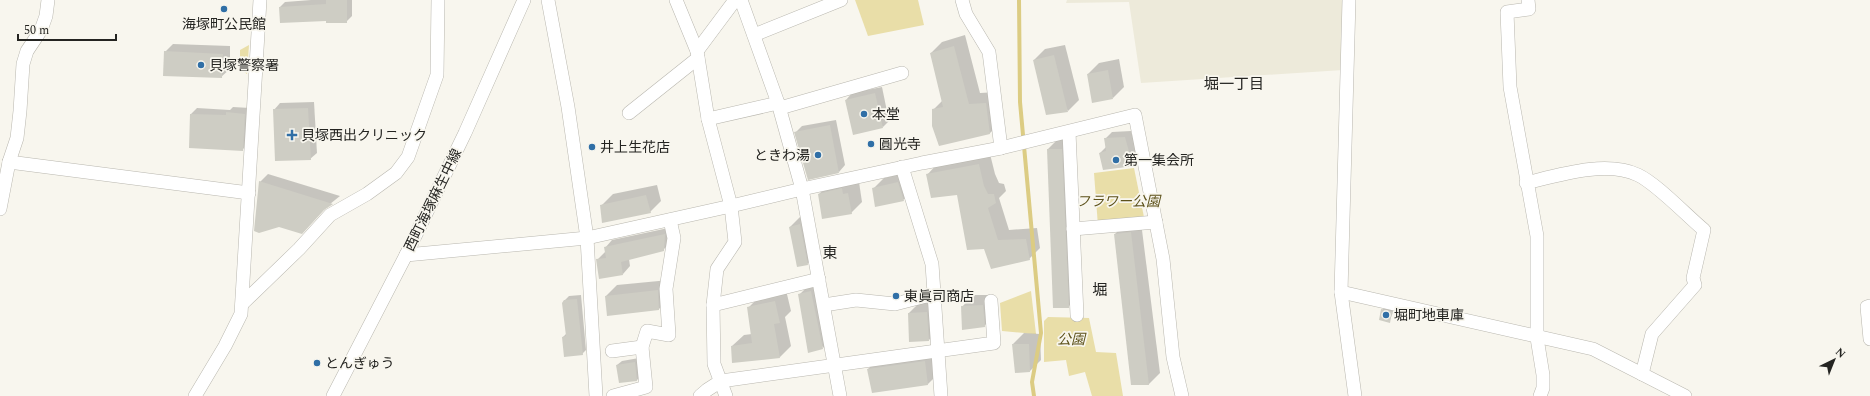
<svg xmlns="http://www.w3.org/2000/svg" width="1870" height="396" font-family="Spectral,'Noto Sans JP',serif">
<rect width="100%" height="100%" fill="#f8f6ee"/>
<polygon fill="#edeada" points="1067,0 1345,0 1343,70 1141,83 1129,2 1066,3"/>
<g fill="#e9dea8">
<polygon points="855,0 918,0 924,25 868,36"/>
<polygon points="249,45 247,74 240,69 240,50"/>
<polygon points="1134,168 1145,222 1098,226 1094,173"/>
<polygon points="1031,291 1036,334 1002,331 1000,303"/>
<polygon points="1048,317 1089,318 1096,352 1116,353 1123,396 1092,396 1085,372 1069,376 1066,360 1044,362 1044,321"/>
</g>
<g fill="#0003">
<polygon points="311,0 352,0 352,16 346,22 327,20 280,7 285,2"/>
<polygon points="965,35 980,93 997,92 1001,122 990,133 939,145 933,110 943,100 931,53 942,42"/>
<polygon points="173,44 230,46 230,69 221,77 165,52"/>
<polygon points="1065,45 1079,100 1068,111 1034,60 1045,49"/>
<polygon points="1119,59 1124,87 1113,98 1088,74 1099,63"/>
<polygon points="882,87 889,121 883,127 846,100 852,93"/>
<polygon points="314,102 317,153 310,159 274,110 280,103"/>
<polygon points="233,107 250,108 248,144 242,150 190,147 191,114 197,108 230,110"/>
<polygon points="836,120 845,165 839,172 796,132 802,126"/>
<polygon points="1131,131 1139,159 1133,166 1104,169 1100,153 1106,147 1105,139 1112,132"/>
<polygon points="1059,138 1072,138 1079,296 1068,307 1048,149"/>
<polygon points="990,154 995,174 999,183 1004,184 1006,191 999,198 1009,230 1037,228 1040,248 1029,259 984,248 958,194 927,175 938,163"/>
<polygon points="909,172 915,189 903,200 873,189 884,178"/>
<polygon points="268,174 340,196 325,208 260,182"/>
<polygon points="859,182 862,202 851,213 819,194 830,183"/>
<polygon points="657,185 661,201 650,212 601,206 613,194"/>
<polygon points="801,216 818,253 807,264 790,227"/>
<polygon points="1141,222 1160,373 1149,384 1132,384 1115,234 1126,223"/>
<polygon points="673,227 671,242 663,250 629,259 630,266 623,274 597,260 606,251 605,248 612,240"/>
<polygon points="669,280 670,298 659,309 606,296 617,285"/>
<polygon points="822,280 834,337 823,348 799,295 810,284"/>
<polygon points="786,290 791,311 785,317 791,346 780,357 732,346 744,335 752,334 748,308 759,297"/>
<polygon points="581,295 586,350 582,354 563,337 567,333 564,301 569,296"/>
<polygon points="973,295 994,295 996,315 984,326 962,307"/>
<polygon points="938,301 940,328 929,340 909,313 920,302"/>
<polygon points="1384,308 1394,310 1389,322 1382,310"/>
<polygon points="1024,333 1040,334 1041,360 1030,371 1013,344"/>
<polygon points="935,350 939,373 928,384 868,369 879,358"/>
<polygon points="639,358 641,376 637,380 620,382 617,365 622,361"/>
</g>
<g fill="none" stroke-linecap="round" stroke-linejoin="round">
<polyline stroke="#dccc83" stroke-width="4" points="1019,0 1020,102 1041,333 1032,382 1034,396"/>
</g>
<g fill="#cecdc4">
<polygon points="326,0 347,0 347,23 326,23 326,21 280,23 279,7 326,4"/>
<polygon points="954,46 969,104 986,103 990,134 939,146 932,126 932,109 943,107 930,53"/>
<polygon points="164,51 223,54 222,78 163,76"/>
<polygon points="1054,55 1068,112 1046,115 1033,60"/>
<polygon points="1108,70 1113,99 1092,103 1087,74"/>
<polygon points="875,93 883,128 853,135 845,100"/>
<polygon points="308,108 311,160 275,161 273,109"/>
<polygon points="226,112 245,114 243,151 189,148 190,114 226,115"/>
<polygon points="830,125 839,173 808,180 794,132"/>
<polygon points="1125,137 1133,166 1103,170 1099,153 1106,151 1104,138"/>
<polygon points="1047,149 1062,149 1069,308 1053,308"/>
<polygon points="979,164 984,186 988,194 994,194 996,203 988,208 998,240 1026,239 1030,260 991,269 984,249 967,250 957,195 931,198 926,174"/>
<polygon points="259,181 333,204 324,210 302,234 279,227 259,233 254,231"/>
<polygon points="898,182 904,201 875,207 872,188"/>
<polygon points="842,188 843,194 848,193 852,214 822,219 818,194"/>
<polygon points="646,195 651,213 602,223 600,205"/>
<polygon points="800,224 808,265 797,267 789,227"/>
<polygon points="1131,232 1149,385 1131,385 1114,234"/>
<polygon points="665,234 664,251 621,262 623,275 599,279 596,259 606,258 604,247"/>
<polygon points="658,290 659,310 607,316 605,296"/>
<polygon points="811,291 823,349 808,353 798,294"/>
<polygon points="577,299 583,355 564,357 562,337 566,336 562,303 564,300"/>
<polygon points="775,301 780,323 774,324 780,358 732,363 731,346 752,343 747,307"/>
<polygon points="983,305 985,327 962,330 961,306"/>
<polygon points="1381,309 1392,312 1390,323 1379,320"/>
<polygon points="927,312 929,341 909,342 908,313"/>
<polygon points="1012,344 1029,344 1030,372 1015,373"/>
<polygon points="925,361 928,385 872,393 867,369"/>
<polygon points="635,362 637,381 619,383 616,365"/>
</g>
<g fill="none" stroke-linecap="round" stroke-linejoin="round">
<defs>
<g id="minor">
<polyline points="548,0 568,107 587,238 596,396"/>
<polyline points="676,0 697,51 708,119 731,206 735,242 717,269 713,305 714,364 726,396"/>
<polyline points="741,0 778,103 802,189 840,396"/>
<polyline points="962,0 966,14 989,52 1001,148"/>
<polyline points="1349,0 1341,292 1355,396"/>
<polyline points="1528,0 1529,9 1507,12 1510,87 1537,236 1537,338 1543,375 1543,388 1540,396"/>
<polyline points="754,35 841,0"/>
<polyline points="697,51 735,0"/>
<polyline points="780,108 902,73"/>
<polyline points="629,113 698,58"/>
<polyline points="708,119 778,103"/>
<polyline points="1069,132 1077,315"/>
<polyline points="9,162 249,193"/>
<polyline points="902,167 932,264 941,396"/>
<path d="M1526,183C1559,175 1606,160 1638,175C1657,184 1686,215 1704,230L1693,278L1695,285L1652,334L1642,374"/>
<polyline points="0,209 9,162 17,138 20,111 23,64 27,51 41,30 46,16 48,0"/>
<polyline points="1073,229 1156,222"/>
<polyline points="406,255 587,238 731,206 802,189 922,163 1001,148 1135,115 1163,259 1173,357 1182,396"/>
<polyline points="1341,292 1593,349 1685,396"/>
<polyline points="242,304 299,249 330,215 367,194 396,173 408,157 437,75 438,0"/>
<polyline points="713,305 819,279"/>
<polyline points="824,305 856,300 895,304 934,294"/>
<polyline points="1870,306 1867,307 1870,339"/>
<polyline points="612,351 642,347"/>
<polyline points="195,396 225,346 241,314 260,0"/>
<polyline points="333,396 406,255 465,133 524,0"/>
<polyline points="613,396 646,387 642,347 647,331 669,335 666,289 674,238 670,220"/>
<polyline points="700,396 707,390 721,381 994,343 991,301"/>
</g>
</defs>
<use href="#minor" stroke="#b9b7af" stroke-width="14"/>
<use href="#minor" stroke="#fff" stroke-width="13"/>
</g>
<g fill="#306fa6" stroke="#f8f6ee" stroke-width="1.5">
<circle cx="224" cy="9" r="4"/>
<circle cx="201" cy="65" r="4"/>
<circle cx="864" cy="114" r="4"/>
<path d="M290 129h4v4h4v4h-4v4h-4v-4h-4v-4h4z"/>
<circle cx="871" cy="144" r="4"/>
<circle cx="592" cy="147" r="4"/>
<circle cx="818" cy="155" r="4"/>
<circle cx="1116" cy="160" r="4"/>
<circle cx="896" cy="296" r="4"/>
<circle cx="1386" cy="315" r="4"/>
<circle cx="317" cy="363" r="4"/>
</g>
<g text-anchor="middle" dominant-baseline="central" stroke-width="3.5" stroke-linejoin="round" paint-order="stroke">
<g font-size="14" fill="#242421" stroke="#f8f6ee" text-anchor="start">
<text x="224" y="24" text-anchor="middle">海塚町公民館</text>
<text x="209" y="65">貝塚警察署</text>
<text x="872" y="114">本堂</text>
<text x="301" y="135">貝塚西出クリニック</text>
<text x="879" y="144">圓光寺</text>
<text x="600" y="147">井上生花店</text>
<text x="810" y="155" text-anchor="end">ときわ湯</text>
<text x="1124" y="160">第一集会所</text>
<text x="904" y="296">東眞司商店</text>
<text x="1394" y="315">堀町地車庫</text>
<text x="325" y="363">とんぎゅう</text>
</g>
<g font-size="14" fill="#242421" stroke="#f8f6ee">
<text transform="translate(433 200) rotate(-64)">西町海塚麻生中線</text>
</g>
<g font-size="14" font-style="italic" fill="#5c511a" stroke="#f8f6ee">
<text x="1118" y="201">フラワー公園</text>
<text x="1071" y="339">公園</text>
</g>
<g font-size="15" fill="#242421" stroke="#f8f6ee">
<text x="1234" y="84">堀一丁目</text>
<text x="830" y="253">東</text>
<text x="1100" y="290">堀</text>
</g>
</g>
<g transform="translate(1834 360) rotate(43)" stroke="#f8f6ee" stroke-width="3" paint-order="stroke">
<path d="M0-3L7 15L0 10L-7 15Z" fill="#242421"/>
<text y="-6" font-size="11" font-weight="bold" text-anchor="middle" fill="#242421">N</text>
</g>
<path d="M18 34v6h98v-6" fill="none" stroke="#242421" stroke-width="2"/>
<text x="24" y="34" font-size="12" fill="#242421" stroke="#f8f6ee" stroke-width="3" paint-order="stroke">50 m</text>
</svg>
